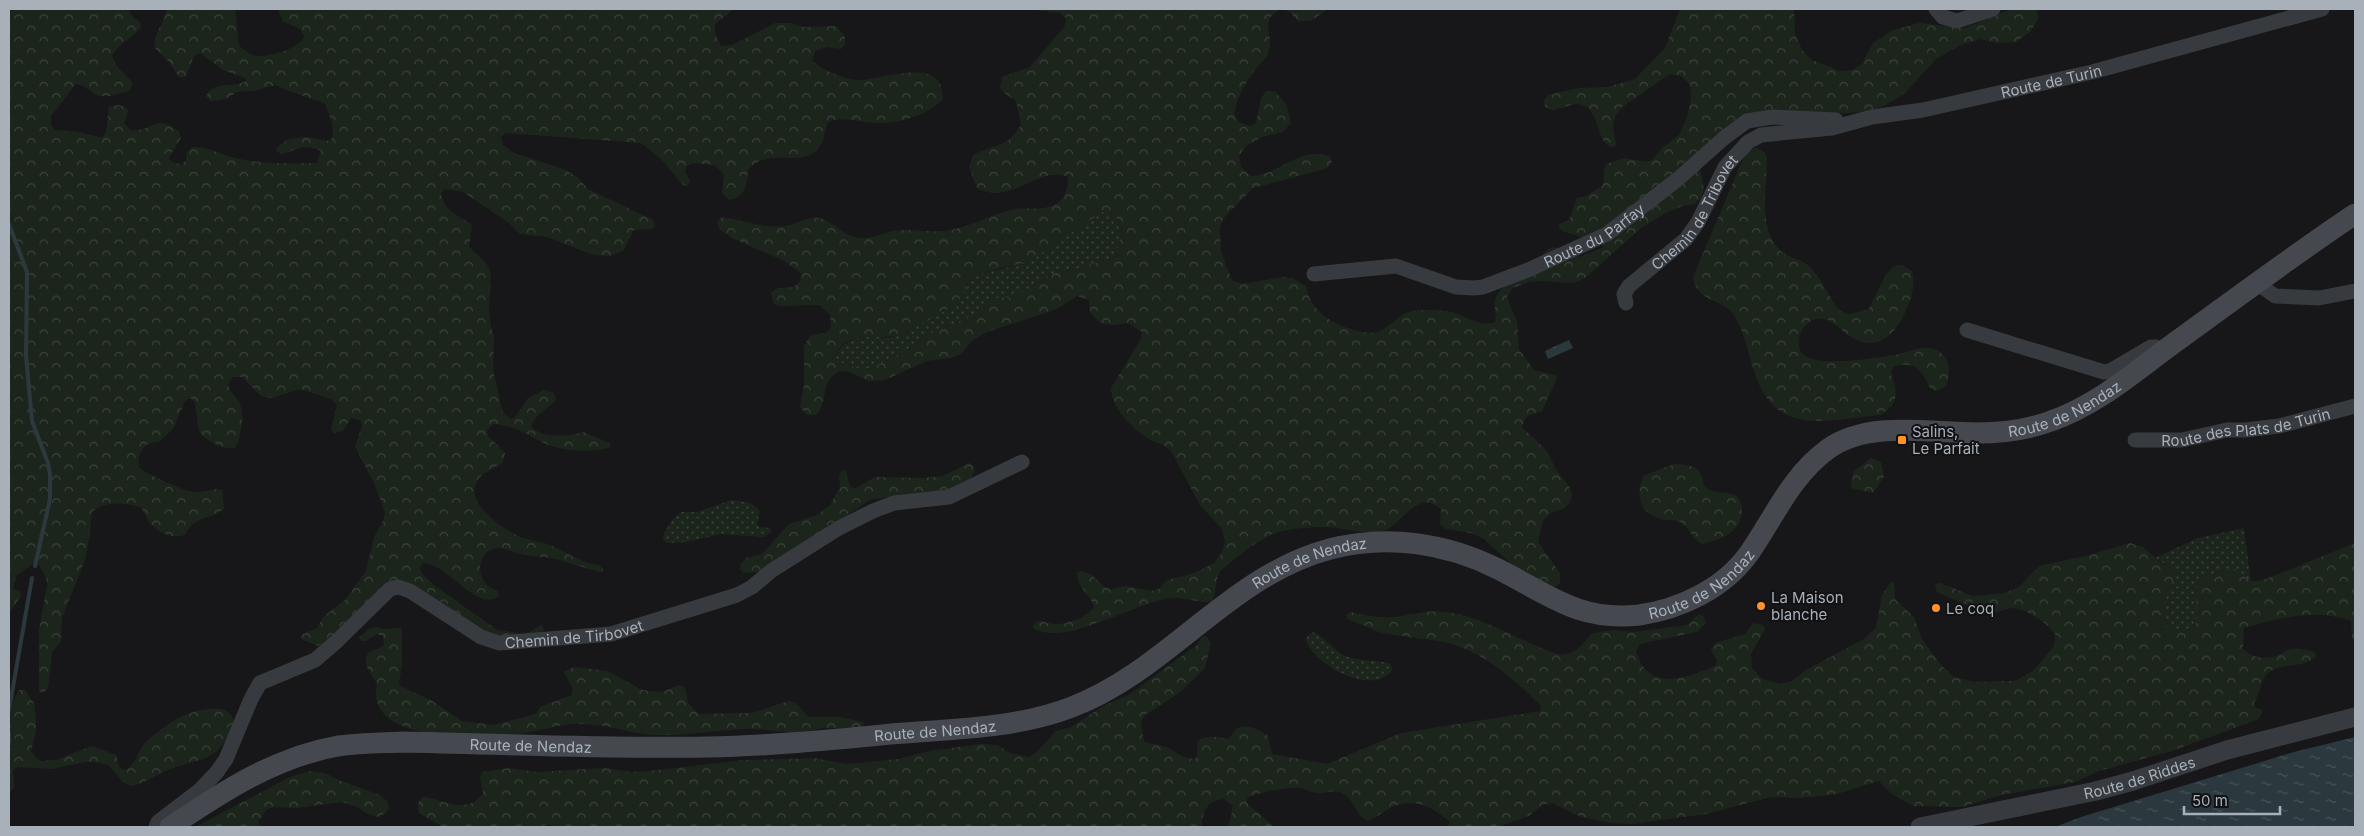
<svg xmlns="http://www.w3.org/2000/svg" width="2364" height="836" font-family="Inter,sans-serif">
<defs>
<pattern id="grass-dots" width="8" height="8" patternUnits="userSpaceOnUse" patternTransform="scale(1.25)"><rect width="8" height="8" fill="#1c251c"/><path d="M2 2h.1M6 6h.1" fill="none" stroke="#3a423b" stroke-width="1.8" stroke-linecap="round"/></pattern>
<pattern id="forest-crowns" width="20" height="18" patternUnits="userSpaceOnUse" patternTransform="scale(1.25)"><rect width="20" height="18" fill="#1c251c"/><path d="M2 6a3 3 0 1 1 6 0M12 15a3 3 0 1 1 6 0" fill="none" stroke="#3a423b"/></pattern>
<pattern id="water-ripples" width="26" height="14" patternUnits="userSpaceOnUse" patternTransform="scale(1.25)"><rect width="26" height="14" fill="#2b393e"/><path d="M2 4q2-2 4 0t4 0M15 11q2-2 4 0t4 0" fill="none" stroke="#475358"/></pattern>
</defs>
<rect width="100%" height="100%" fill="#171719"/>
<g fill="url(#grass-dots)">
<path d="M1102,212C1130,216 1122,239 1113,258L1072,270L1057,272L1012,298L1000,297L992,300L983,311L932,333L911,348L872,368H857L842,363L836,358C839,342 858,336 873,336C878,336 883,339 888,338C914,334 947,303 967,287L968,280L972,275L1010,267Z"/>
<polygon points="731,500 750,503 760,511 757,524 760,527 770,528 771,532 764,537 720,534 687,542 667,543 663,539 664,533 673,519 682,512 698,512"/>
<path d="M2244,528L2251,583L2246,581L2243,575C2237,574 2230,571 2224,571C2216,571 2198,581 2196,590C2194,598 2199,608 2198,617C2195,634 2174,632 2163,625L2166,593L2173,581L2171,568L2155,558L2198,538Z"/>
<path d="M1314,632C1326,638 1333,650 1345,656C1360,662 1376,659 1391,664L1392,671C1371,696 1315,666 1306,640L1308,635Z"/>
</g>
<g fill="url(#forest-crowns)" fill-rule="evenodd">
<path d="M9,9H128L133,17L140,22L141,27C132,39 120,41 112,56L116,65L133,83L129,91C120,93 107,99 97,95C89,91 85,85 76,84L51,116V125L55,130L79,132L102,138L106,132L109,107L118,105L126,107L128,111L124,123L130,130C154,133 152,112 179,131L181,138L168,159L174,163L182,164L186,160L187,152L193,147C207,147 218,153 231,157C258,164 289,164 317,163L321,151C304,142 298,150 281,154L276,151L278,146L289,139L306,137L330,141L333,136L332,122L325,104C307,96 294,94 276,85L253,91L237,92L226,99L211,101L206,97C212,80 232,89 246,81L245,78L223,70L200,53L194,56L186,77H179L169,62L154,47L155,38L168,9H235L239,46C244,49 248,53 253,55C265,59 299,49 304,37L301,30L283,21L278,9H734L715,24V33L721,46L732,45L775,23H790L804,27L836,26L845,37V44L841,49L828,47L815,51L812,60C819,69 844,79 856,80C877,81 929,60 940,84C942,88 942,95 943,99C926,116 898,124 874,123C858,122 844,116 828,122C824,131 825,142 817,150C799,168 768,146 748,170C747,184 745,198 729,200L722,193L724,175L715,165L693,163L686,167L685,171L690,181L687,186L683,185L660,158L641,143L505,133L501,138L503,145L514,153L566,170L578,178L588,189L653,220L655,226L652,229L634,230L624,250L610,256L594,255L547,237L520,234L509,223L463,192L445,189L441,193C443,211 459,215 472,225L469,247L486,263L491,273L489,310L491,327L494,336L493,370L503,413L511,419L515,417L527,399L544,390L554,393L556,399C549,409 534,415 531,426C540,439 570,437 583,432L610,443V447C595,453 567,451 551,446C529,437 518,425 493,424L487,430L488,436L505,453L503,462C493,471 480,471 475,486C469,506 505,531 521,537C529,541 538,541 547,544C567,551 577,563 600,565L604,571L600,572C584,568 568,562 551,558C541,556 531,557 521,554C513,552 507,548 498,548C474,550 474,585 498,591L499,596C476,614 450,563 422,563L420,568L422,574L434,585L497,630L525,634L542,625L544,630L540,636L490,637L405,582L329,643L318,646L301,639V635L317,628L324,616L345,600L366,571L374,537L383,521L385,512L374,483L355,447L362,426L360,420L351,418L343,431L335,433L331,429L337,405L331,399L300,389L272,398L261,396L242,377H233L228,384C230,393 236,396 240,404C245,416 241,436 235,448C219,449 210,442 199,432L195,402L190,398L185,401L173,429L159,442C142,442 137,453 139,468C150,475 182,491 195,492C205,493 212,487 222,490L224,509C211,519 192,517 186,534C172,541 153,531 146,517C144,513 144,511 140,507C122,503 108,500 92,512L90,534L85,560L62,618L61,642L52,652L48,688L43,693L39,691V630L47,585L46,577L39,565L32,564L16,576L13,589L20,592L21,596L9,613Z"/>
<path d="M1025,9H1280C1257,23 1276,36 1268,54C1265,59 1259,65 1256,69C1244,84 1237,97 1234,115L1239,122L1250,126L1256,123L1261,98L1266,91H1275L1287,106L1291,123L1283,132L1262,137L1246,146L1239,156L1241,167L1251,176C1281,175 1297,146 1330,156L1332,163L1325,169L1253,188L1223,219L1220,228L1221,252L1232,280L1242,284L1284,277L1292,278L1306,286C1310,311 1332,324 1354,330C1361,332 1370,334 1377,332C1390,328 1399,313 1413,311C1424,309 1445,310 1455,313C1468,318 1481,327 1495,322C1497,314 1494,309 1495,302C1497,284 1523,277 1537,270C1545,241 1555,244 1579,257L1602,248L1603,244L1562,231L1558,225L1569,220L1577,198L1587,196L1603,185C1605,177 1602,172 1606,164L1625,158L1646,162L1652,160L1661,149L1679,135L1686,120L1691,100L1690,84L1681,76L1670,74L1622,107L1615,117L1613,128L1616,145L1614,147C1596,147 1601,112 1583,105C1574,101 1561,110 1552,110L1545,107L1544,101L1548,95L1578,88L1608,87L1635,79L1665,48L1680,9H1794L1795,34L1802,50L1812,60L1840,71L1853,70L1862,64L1873,43L1891,31L1919,23L1964,28L2011,9H2034L2037,10L2038,19L2031,31L2016,42L1997,43L1980,39L1961,45L1936,59L1904,94L1884,106L1863,112L1814,115L1754,125L1697,156L1704,189L1701,198L1695,204L1682,206L1664,214L1641,228L1585,278L1573,283L1540,281L1529,282L1513,288L1507,297L1517,322L1519,349L1534,370L1555,375L1557,378L1542,411L1526,417L1522,427L1547,451L1557,471L1569,486L1572,495L1570,502L1563,509L1551,513L1543,520L1538,542L1560,573V584L1554,587L1521,573L1484,539L1471,533L1446,529L1440,524L1441,509C1415,487 1401,529 1380,532C1362,534 1344,528 1326,527C1311,527 1288,528 1273,534C1254,542 1236,558 1220,571C1215,581 1217,594 1211,602C1198,603 1185,597 1173,598C1134,601 1067,648 1033,628V625L1038,621C1044,621 1049,624 1054,624C1066,625 1089,617 1094,606C1089,592 1078,590 1077,573L1082,571L1092,575L1103,586L1111,589L1127,586L1152,591L1159,589L1167,580L1195,573L1214,563L1222,552L1225,542L1222,529L1200,505L1171,451C1165,444 1159,444 1151,440C1134,431 1111,408 1111,388L1141,339L1142,332L1128,323L1112,325L1100,323L1090,312L1089,300L1077,296L1057,309L987,332L973,340L961,354L951,358L927,361L885,380L869,381L849,372L839,371C818,384 830,400 816,415H807L800,407L804,385V346L811,335L826,333L831,327L830,315L820,305L780,306L774,304L771,293L777,288L794,287L800,281L801,273L784,261L732,238L719,229L717,222L722,217C742,220 766,229 786,226C797,224 808,215 819,218C834,222 844,237 860,238C872,239 882,233 894,231C913,228 931,234 951,230C973,226 993,213 1016,209C1030,207 1048,212 1060,201C1067,195 1068,185 1068,177C1037,165 1011,207 977,188L969,167L973,155C994,144 1008,148 1021,125L1016,101L1004,93L1000,88L1002,77L1030,67L1065,26L1066,18L1060,13ZM1102,212C1130,216 1122,239 1113,258L1072,270L1057,272L1012,298L1000,297L992,300L983,311L932,333L911,348L872,368H857L842,363L836,358C841,328 879,341 898,335C906,332 949,310 955,304C965,297 965,283 972,275L1030,261Z"/>
<polygon points="1282,9 1328,9 1311,21 1298,21 1290,12"/>
<path d="M1757,148L1764,152L1767,158C1767,188 1757,229 1781,251C1790,259 1803,259 1811,268C1823,281 1829,297 1839,310L1849,314L1868,310L1887,273L1893,267L1902,265L1912,271C1916,283 1911,300 1906,311C1897,331 1881,350 1857,340C1845,336 1838,323 1825,319C1807,315 1795,335 1800,350C1807,370 1876,358 1894,355C1903,354 1911,350 1920,348C1946,345 1955,366 1945,387L1936,391L1930,388C1922,369 1914,360 1893,367L1891,374C1898,393 1899,404 1880,415C1825,420 1775,438 1754,371C1748,353 1744,330 1733,314C1720,297 1698,304 1693,277L1745,154L1750,149Z"/>
<polygon points="1871,458 1881,462 1884,477 1873,493 1851,488 1853,472"/>
<polygon points="969,463 973,466 975,470 971,478 945,492 872,499 758,572 744,573 740,569 741,563 747,558 762,554 789,524 817,515 830,505 840,487 839,476 843,470 846,471 850,486 854,489 875,477 924,478 943,476"/>
<path d="M1674,464C1713,465 1695,482 1710,490C1719,494 1728,491 1736,496C1740,499 1742,505 1742,510C1741,533 1722,539 1702,544C1688,536 1691,525 1677,521C1673,519 1669,521 1665,520C1640,515 1635,498 1643,476Z"/>
<path d="M2130,543L2143,547L2161,563L2171,568L2174,573L2173,581L2166,593L2163,625C2170,629 2174,630 2182,630C2208,629 2193,604 2196,589C2200,575 2225,570 2236,569C2251,581 2246,584 2266,579L2355,543V640L2352,638L2351,621C2316,608 2278,618 2244,628L2243,649C2251,657 2264,660 2276,656C2281,655 2285,650 2291,649C2299,648 2307,650 2315,652L2316,657C2303,668 2284,663 2270,671C2260,677 2261,694 2254,703L2256,708L2263,710L2259,719L2172,751L2099,771L2075,782L2001,795L1962,807L1913,806L1892,794L1879,781L1837,794L1800,798L1771,797L1706,814L1632,824L1612,823L1581,817L1553,803L1542,805L1529,816L1497,827H1448L1450,822C1433,807 1415,797 1392,807C1383,811 1377,818 1367,821C1356,815 1355,802 1345,795C1337,788 1328,793 1319,793C1312,793 1307,789 1300,788C1289,786 1257,793 1247,798V803L1274,827H1228L1232,812V805L1224,799C1206,801 1204,810 1201,827H567L549,825L528,827H443L419,813C417,805 417,801 424,797C445,800 467,816 483,793L480,777L482,772L509,768L536,772L604,768L632,772L649,771L744,760L789,759L814,758L846,764L860,763L898,759L929,751L981,744L997,745L1010,753L1029,757L1037,752L1056,731L1071,727L1105,705L1130,694L1197,645L1201,638L1206,636L1211,643L1205,668L1179,693L1145,715L1141,721L1144,742L1167,747L1183,757L1194,759L1198,756L1197,742C1205,734 1218,737 1228,739C1232,736 1233,732 1236,729C1246,722 1259,730 1268,736L1272,754L1327,764L1401,733L1540,711L1541,706C1516,680 1483,652 1448,643C1424,637 1399,638 1376,631C1367,625 1355,624 1347,618V614L1351,612C1370,617 1389,619 1408,615C1421,613 1432,610 1446,612C1486,617 1522,643 1560,655C1580,653 1580,645 1593,633L1613,630L1634,632L1687,625L1699,614L1704,617L1706,623L1697,632L1640,644L1636,651C1647,693 1686,678 1715,666L1717,661L1711,649L1715,643L1745,634L1753,623L1763,625L1765,629L1751,654L1752,668L1762,679L1781,684L1792,681L1806,670L1864,639L1876,628L1882,595L1891,582H1894L1895,599L1914,617L1922,639L1941,665L1954,677L1974,682L2015,681L2033,671L2054,646L2055,634C2048,623 2025,608 2012,608C2002,609 1995,615 1985,613L1937,592L1935,584L1940,583L1973,596L2005,593L2019,587L2039,566L2090,555Z"/>
<path d="M377,627C386,633 394,625 402,629V665L399,682L400,686L431,700L462,721L493,725L536,714L540,707L545,705L572,695L573,689L564,672L574,667L608,671L642,690L662,692L679,685L685,687L688,703L698,714L752,713L789,701L798,705L808,717H840L863,722L864,724L862,727C849,728 837,728 824,728C815,729 807,732 798,732C780,733 763,728 745,729C715,730 685,736 655,735C627,733 600,722 572,724C549,726 526,735 502,736C467,738 365,740 377,685C373,672 361,668 368,653L384,646L383,636L377,634L366,641H361L359,638L368,629Z"/>
<path d="M19,690H25L34,703L36,718V732L31,751L39,761L56,760L92,746L116,755L120,768L125,770C137,765 138,748 148,740C168,723 189,708 216,709C227,709 232,713 235,724L230,736L217,751L206,758L170,769L139,784L132,786L123,782L108,765L95,762H85L51,769L17,767L13,770L14,787L9,794C9,763 2,717 19,690Z"/>
<polygon points="310,771 325,773 341,781 380,795 387,801 389,808 386,813 378,817 368,814 357,807 342,802 296,808 274,807 267,809 258,822 261,827 195,827 290,777"/>
</g>
<g fill="url(#water-ripples)">
<polygon points="1569,340 1573,348 1548,359 1545,351"/>
<polygon points="2355,737 2355,827 2055,827 2081,817 2294,752"/>
</g>
<g fill="none" stroke-linecap="round" stroke-linejoin="round">
<g stroke="#2b393e" stroke-width="4">
<polyline points="9,224 27,272 26,356 32,421 48,463 50,475 50,499 35,566"/>
<polyline points="9,710 32,578"/>
<polyline points="9,733 9,743"/>
</g>
<g stroke="#373a3e" stroke-width="15">
<polyline points="1936,9 1943,17 1957,21 1993,9"/>
<path id="s1" d="M1314,274L1396,266L1456,287L1474,288L1483,287L1528,270L1607,234L1678,179L1724,138L1747,121L1772,117L1836,120"/>
<polyline points="2257,283 2275,296 2319,298 2355,291"/>
<path id="s2" d="M1626,303L1624,294L1629,286L1686,239L1698,222L1725,167L1748,142L1761,135L1832,128L1872,117L1923,110L2092,72L2322,9"/>
<polyline points="1967,330 2104,372 2110,371 2151,347 2156,347 2161,353"/>
<path id="s3" d="M2135,440H2182L2227,430H2245L2279,426L2355,406"/>
<path id="s4" d="M156,827L158,822L200,790L217,772L226,759L251,699L260,683L315,660L336,642L390,589L398,587L410,591L481,637L499,643L611,634L737,595L752,587L771,571L839,528L873,511L894,503L949,497L1022,462"/>
</g>
<path stroke="#373a3e" stroke-width="19" id="s5" d="M1920,827L2096,791L2133,781L2227,750L2355,717"/>
<path stroke="#45494f" stroke-width="21" id="s6" d="M170,827C222,792 275,757 338,746C359,743 381,743 403,742C504,744 605,749 707,747C768,746 829,740 891,734C951,729 1015,729 1072,707C1167,671 1230,575 1330,549C1387,534 1446,543 1498,569C1548,594 1579,622 1639,615C1681,609 1725,588 1750,552C1775,516 1791,476 1828,449C1869,420 1929,433 1976,433C2001,433 2027,430 2051,421C2095,406 2132,374 2170,346C2231,302 2292,256 2355,214"/>
</g>
<g fill="#ff9329" stroke="#121214" stroke-width="2">
<rect x="1897" y="435" width="10" height="10" rx="2.5"/>
<circle cx="1761" cy="606" r="5"/>
<circle cx="1936" cy="608" r="5"/>
</g>
<g text-anchor="middle" dominant-baseline="central" stroke-width="4" stroke-linejoin="round" paint-order="stroke">
<g font-size="15" fill="#a8b0ba" stroke="#121214">
<text stroke="none"><textPath href="#s2" startOffset="519">Route de Turin</textPath></text>
<text stroke="none"><textPath href="#s2" startOffset="119">Chemin de Tribovet</textPath></text>
<text stroke="none"><textPath href="#s1" startOffset="296">Route du Parfay</textPath></text>
<text stroke="none"><textPath href="#s6" startOffset="2060">Route de Nendaz</textPath></text>
<text stroke="none"><textPath href="#s3" startOffset="112">Route des Plats de Turin</textPath></text>
<text stroke="none"><textPath href="#s6" startOffset="1206">Route de Nendaz</textPath></text>
<text stroke="none"><textPath href="#s6" startOffset="1625">Route de Nendaz</textPath></text>
<text stroke="none"><textPath href="#s4" startOffset="545">Chemin de Tirbovet</textPath></text>
<text stroke="none"><textPath href="#s6" startOffset="786">Route de Nendaz</textPath></text>
<text stroke="none"><textPath href="#s6" startOffset="381">Route de Nendaz</textPath></text>
<text stroke="none"><textPath href="#s5" startOffset="225">Route de Riddes</textPath></text>
</g>
<g font-size="15" fill="#a8b0ba" stroke="#121214" text-anchor="start">
<text x="1912" y="431">Salins,<tspan x="1912" dy="17">Le Parfait</tspan></text>
<text x="1771" y="597">La Maison<tspan x="1771" dy="17">blanche</tspan></text>
<text x="1946" y="608">Le coq</text>
</g>
</g>
<rect width="2364" height="836" fill="none" stroke="#a8b0ba" stroke-width="20"/>
<path d="M2184 806v8h96v-8" fill="none" stroke="#a8b0ba" stroke-width="2.5"/>
<text x="2192" y="806" font-size="15" fill="#a8b0ba" stroke="#121214" stroke-width="4" paint-order="stroke">50 m</text>
</svg>
